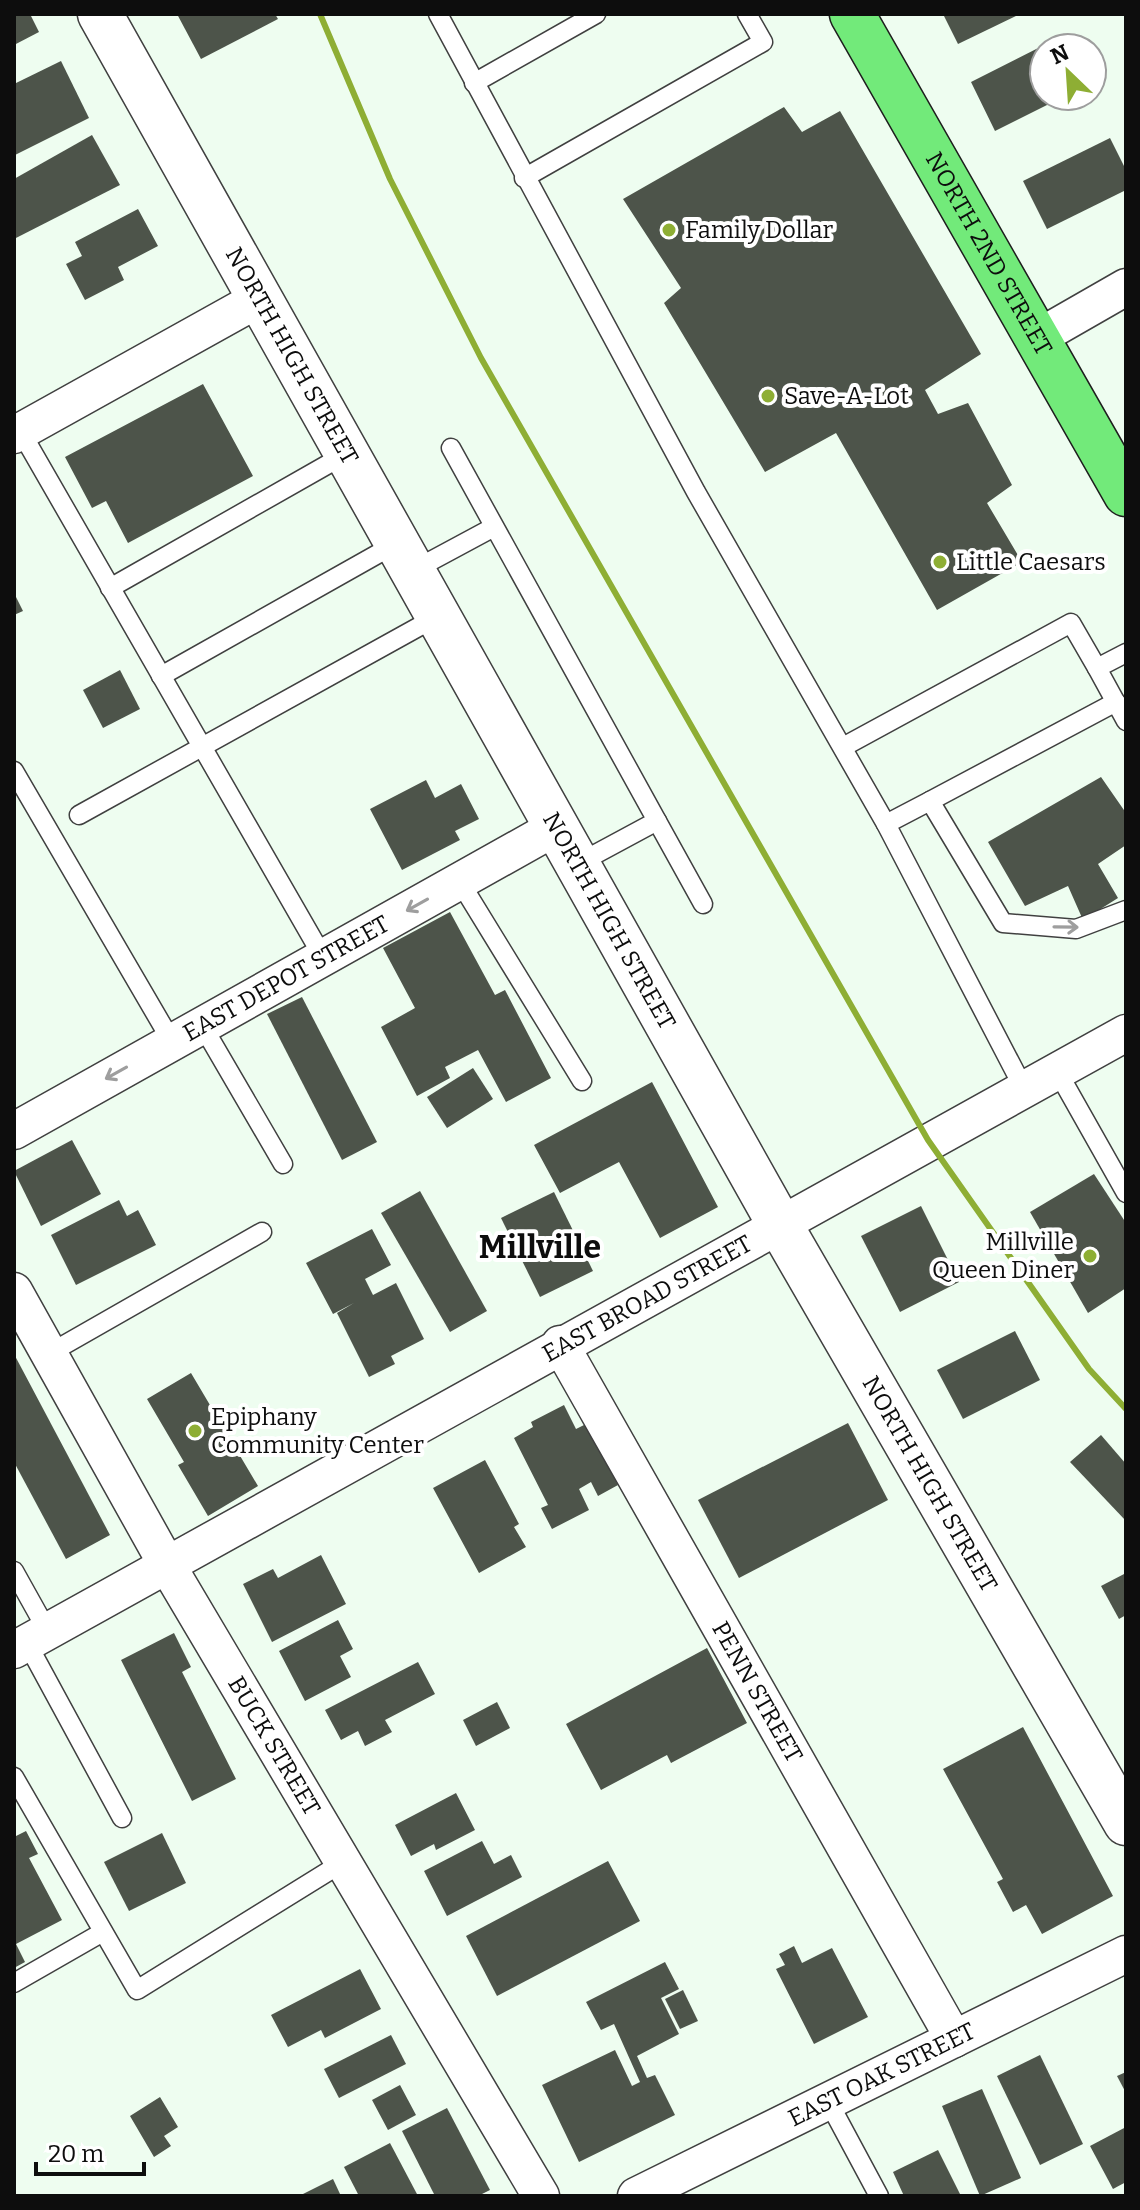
<svg xmlns="http://www.w3.org/2000/svg" width="1140" height="2210" font-family="Bitter,serif">
<rect width="100%" height="100%" fill="#eefdf0"/>
<g fill="#4d544a">
<polygon points="14,14 30,14 39,32 14,45"/>
<polygon points="177,14 275,14 278,19 201,59"/>
<polygon points="943,14 1020,14 958,44"/>
<polygon points="1056,39 1061,48 1044,48 1044,96 1065,96 995,131 971,82"/>
<polygon points="61,61 89,118 15,155 14,84"/>
<polygon points="784,107 802,132 840,111 981,354 925,390 938,414 968,403 1012,485 987,503 1022,562 937,610 836,433 765,472 664,303 681,288 623,199"/>
<polygon points="92,135 120,185 14,239 14,179"/>
<polygon points="1110,138 1126,170 1126,190 1047,229 1023,181"/>
<polygon points="138,209 158,246 118,267 124,280 85,300 66,264 82,256 75,242"/>
<polygon points="203,384 253,476 128,543 106,501 92,508 65,457"/>
<polygon points="14,593 23,611 14,615"/>
<polygon points="120,670 140,709 103,728 83,690"/>
<polygon points="1101,777 1126,813 1126,845 1098,864 1118,898 1083,920 1068,886 1025,906 988,842"/>
<polygon points="426,780 435,798 461,784 479,819 455,831 460,840 402,870 370,809"/>
<polygon points="450,912 495,995 505,990 551,1078 506,1102 478,1050 445,1067 450,1078 417,1096 381,1027 415,1008 383,948"/>
<polygon points="302,997 377,1142 342,1160 267,1014"/>
<polygon points="473,1068 493,1099 447,1128 427,1097"/>
<polygon points="652,1082 718,1207 660,1238 619,1162 560,1193 534,1145"/>
<polygon points="72,1140 101,1194 41,1226 14,1171"/>
<polygon points="1094,1174 1126,1223 1126,1288 1088,1313 1030,1212"/>
<polygon points="420,1191 487,1311 450,1332 381,1213"/>
<polygon points="554,1192 593,1271 540,1297 501,1218"/>
<polygon points="119,1200 127,1216 138,1210 156,1245 76,1285 51,1235"/>
<polygon points="921,1206 959,1282 900,1312 861,1236"/>
<polygon points="372,1229 391,1265 365,1279 373,1295 396,1283 424,1339 391,1356 395,1364 369,1377 337,1313 354,1303 333,1314 306,1263"/>
<polygon points="1015,1331 1040,1380 963,1419 937,1370"/>
<polygon points="14,1354 110,1535 66,1559 14,1462"/>
<polygon points="191,1373 258,1486 208,1516 178,1465 184,1462 147,1399"/>
<polygon points="564,1405 576,1429 586,1424 618,1485 598,1496 591,1482 579,1489 589,1510 552,1529 541,1508 548,1505 514,1438 533,1427 531,1422"/>
<polygon points="848,1423 888,1500 739,1578 698,1500"/>
<polygon points="1101,1435 1126,1464 1126,1521 1070,1462"/>
<polygon points="485,1460 519,1524 514,1527 526,1547 479,1573 433,1488"/>
<polygon points="321,1555 346,1604 272,1642 243,1584 273,1569 278,1578"/>
<polygon points="1126,1573 1126,1615 1119,1619 1101,1586"/>
<polygon points="338,1620 353,1649 340,1656 351,1677 305,1701 279,1651"/>
<polygon points="174,1633 191,1667 182,1672 236,1779 192,1801 121,1660"/>
<polygon points="707,1648 747,1723 671,1763 667,1755 601,1790 566,1724"/>
<polygon points="418,1662 435,1694 385,1720 392,1732 365,1746 358,1731 341,1740 325,1710"/>
<polygon points="497,1702 510,1728 476,1746 463,1720"/>
<polygon points="1023,1727 1113,1896 1042,1934 1026,1905 1013,1912 997,1882 1003,1879 943,1769"/>
<polygon points="456,1793 475,1830 436,1850 434,1844 411,1856 395,1825"/>
<polygon points="26,1831 38,1854 29,1858 62,1920 16,1944 25,1962 14,1968 14,1837"/>
<polygon points="162,1833 186,1883 129,1911 104,1862"/>
<polygon points="482,1841 494,1864 511,1855 522,1877 447,1916 424,1871"/>
<polygon points="608,1861 640,1921 497,1996 466,1936"/>
<polygon points="794,1946 802,1963 832,1948 868,2017 814,2044 776,1969 785,1965 779,1954"/>
<polygon points="665,1962 679,1989 661,1998 679,2034 637,2056 647,2078 655,2075 675,2115 579,2162 542,2085 615,2050 632,2086 640,2082 614,2024 601,2030 586,2002"/>
<polygon points="360,1969 381,2009 325,2038 321,2030 288,2047 271,2015"/>
<polygon points="683,1990 698,2021 680,2029 665,1999"/>
<polygon points="391,2035 406,2064 339,2098 324,2069"/>
<polygon points="1040,2055 1083,2144 1040,2165 997,2076"/>
<polygon points="1126,2072 1126,2093 1117,2076"/>
<polygon points="400,2085 416,2115 388,2130 372,2100"/>
<polygon points="982,2089 1021,2178 980,2196 942,2106"/>
<polygon points="160,2097 178,2127 164,2136 171,2146 154,2157 130,2116"/>
<polygon points="447,2108 490,2190 478,2196 435,2196 402,2131"/>
<polygon points="1126,2127 1126,2182 1113,2189 1090,2146"/>
<polygon points="390,2143 418,2196 359,2196 344,2167"/>
<polygon points="938,2150 961,2196 904,2196 893,2172"/>
<polygon points="333,2179 341,2196 299,2196"/>
</g>
<g fill="none" stroke-linecap="round" stroke-linejoin="round">
<defs>
<g id="service">
<polyline points="438,14 696,492 886,824 1023,1087"/>
<polyline points="474,83 596,14"/>
<polyline points="524,178 763,42 747,14"/>
<polyline points="17,425 323,957"/>
<polyline points="451,448 657,821 579,863"/>
<polyline points="414,570 494,527"/>
<polyline points="110,588 346,454"/>
<polyline points="1126,653 1097,668 1126,721"/>
<polyline points="161,676 399,542"/>
<polyline points="843,747 1071,623 1097,668"/>
<polyline points="14,771 172,1042"/>
<polyline points="930,801 1116,702"/>
<polyline points="79,815 440,615"/>
<polyline points="657,821 703,904"/>
<polyline points="886,824 930,801 1003,923 1076,929 1126,910"/>
<polyline points="460,882 582,1081"/>
<polyline points="202,1025 283,1164"/>
<polyline points="1056,1069 1126,1193"/>
<polyline points="50,1353 262,1232"/>
<polyline points="14,1571 48,1632"/>
<polyline points="27,1643 122,1818"/>
<polyline points="14,1777 137,1990 345,1861"/>
<polyline points="14,1983 103,1932"/>
<polyline points="828,2101 879,2196"/>
</g>
<g id="minor">
<polyline points="1037,338 1126,287"/>
<polyline points="14,435 262,297"/>
<path id="s1" d="M14,1131L558,826"/>
<path id="s2" d="M14,1291L167,1565L541,2196"/>
<path id="s3" d="M560,1344L954,2039"/>
<path id="s4" d="M14,1650L1126,1033"/>
<path id="s5" d="M636,2196L1126,1954"/>
</g>
<g id="tertiary">
<path id="s6" d="M100,14L780,1225L1126,1823"/>
</g>
<g id="primary">
<path id="s7" d="M852,14L1126,494"/>
</g>
</defs>
<use href="#service" stroke="#404040" stroke-width="21"/>
<use href="#minor" stroke="#404040" stroke-width="39"/>
<use href="#tertiary" stroke="#404040" stroke-width="47"/>
<use href="#primary" stroke="#1e1e1e" stroke-width="47"/>
<use href="#service" stroke="#fff" stroke-width="18"/>
<use href="#minor" stroke="#fff" stroke-width="36"/>
<use href="#tertiary" stroke="#fff" stroke-width="44"/>
<use href="#primary" stroke="#72ea7a" stroke-width="44"/>
<polyline stroke="#8eae34" stroke-width="6" points="320,14 390,179 481,358 928,1140 1089,1369 1126,1409"/>
</g>
<defs><path id="oneway-shaft" d="M-6 0H5M1.5-3L5.5 0L1.5 3" fill="none" stroke-width="1.6" stroke-linecap="round" stroke-linejoin="round" transform="scale(2)"/></defs>
<g stroke="#9e9e9e">
<use href="#oneway-shaft" transform="translate(417 905) rotate(151)"/>
<use href="#oneway-shaft" transform="translate(1066 927) rotate(1)"/>
<use href="#oneway-shaft" transform="translate(116 1073) rotate(151)"/>
</g>
<g fill="#8eae34" stroke="#fff" stroke-width="3">
<circle cx="669" cy="230" r="8"/>
<circle cx="768" cy="396" r="8"/>
<circle cx="940" cy="562" r="8"/>
<circle cx="1090" cy="1256" r="8"/>
<circle cx="195" cy="1431" r="8"/>
</g>
<g text-anchor="middle" dominant-baseline="central" stroke-width="8" stroke-linejoin="round" paint-order="stroke">
<g font-size="24" fill="#0d0d0d" stroke="#fff" text-anchor="start">
<text x="685" y="230">Family Dollar</text>
<text x="784" y="396">Save-A-Lot</text>
<text x="956" y="562">Little Caesars</text>
<text x="1074" y="1242" text-anchor="end">Millville<tspan x="1074" dy="28">Queen Diner</tspan></text>
<text x="211" y="1417">Epiphany<tspan x="211" dy="28">Community Center</tspan></text>
</g>
<g font-size="24" fill="#0d0d0d" stroke="#fff">
<text stroke="none"><textPath href="#s7" startOffset="276">NORTH 2ND STREET</textPath></text>
<text stroke="none"><textPath href="#s6" startOffset="392">NORTH HIGH STREET</textPath></text>
<text stroke="none"><textPath href="#s6" startOffset="1040">NORTH HIGH STREET</textPath></text>
<text stroke="none"><textPath href="#s1" startOffset="312">EAST DEPOT STREET</textPath></text>
<text stroke="none"><textPath href="#s4" startOffset="724">EAST BROAD STREET</textPath></text>
<text stroke="none"><textPath href="#s6" startOffset="1688">NORTH HIGH STREET</textPath></text>
<text stroke="none"><textPath href="#s3" startOffset="400">PENN STREET</textPath></text>
<text stroke="none"><textPath href="#s2" startOffset="524">BUCK STREET</textPath></text>
<text stroke="none"><textPath href="#s5" startOffset="274">EAST OAK STREET</textPath></text>
</g>
<g font-size="32" font-weight="bold" fill="#0d0d0d" stroke="#fff">
<text x="540" y="1247">Millville</text>
</g>
</g>
<rect width="1140" height="2210" fill="none" stroke="#0d0d0d" stroke-width="32"/>
<g transform="translate(1068 72) rotate(335)"><circle r="38" fill="#ffffff" stroke="#9e9e9e" stroke-width="2"/>
<path d="M0-6L14 30L0 20L-14 30Z" fill="#8eae34"/>
<text y="-12" font-size="22" font-weight="bold" text-anchor="middle" fill="#0d0d0d">N</text>
</g>
<path d="M36 2162v12h108v-12" fill="none" stroke="#0d0d0d" stroke-width="4"/>
<text x="48" y="2162" font-size="24" fill="#0d0d0d" stroke="#ffffff" stroke-width="6" paint-order="stroke">20 m</text>
</svg>
